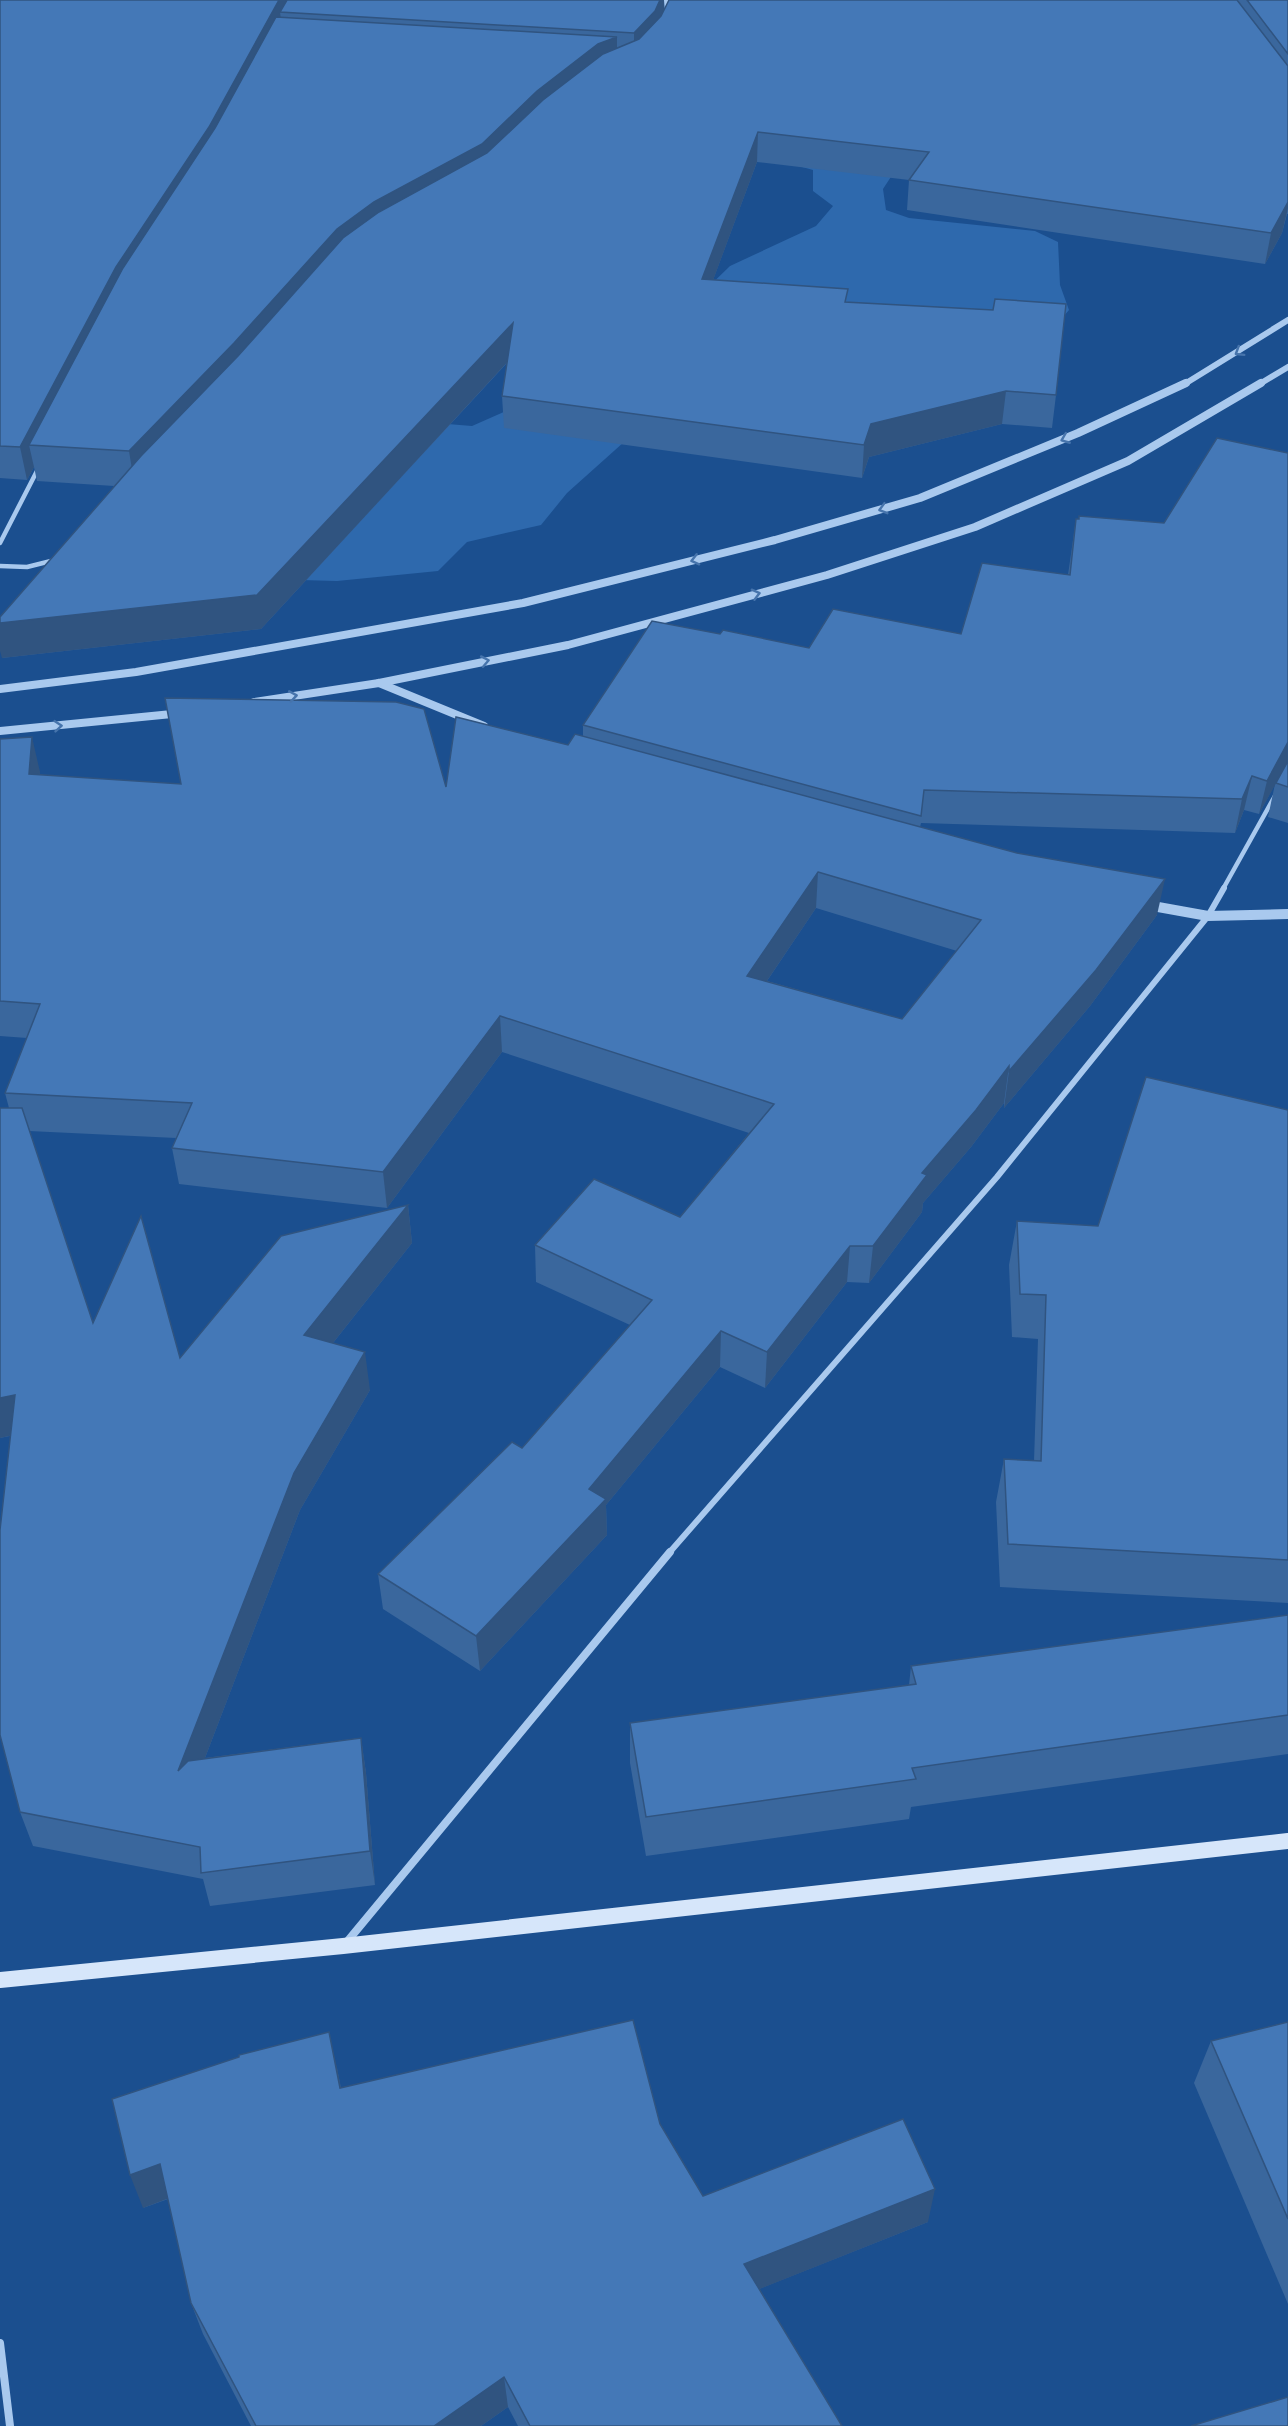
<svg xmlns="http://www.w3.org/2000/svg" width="1288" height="2426" font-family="'Work Sans',sans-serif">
<rect width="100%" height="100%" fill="#1b4f8f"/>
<g fill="#2e69ad">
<polygon points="900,163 883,189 886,210 909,218 1035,231 1058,242 1060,285 1069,310 1058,323 697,298 730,266 816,226 833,206 813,191 813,170 795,165"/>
<polygon points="540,396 662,408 567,493 541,525 467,542 438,571 337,581 300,580 313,413 472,426"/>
</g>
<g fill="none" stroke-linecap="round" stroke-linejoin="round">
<polyline stroke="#a9c9ee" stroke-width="4" points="666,0 667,13"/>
<g stroke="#a9c9ee" stroke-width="4.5">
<polyline points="0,543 38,469"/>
<polyline points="0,566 27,567 55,560"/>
<polyline points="1223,889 1276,794"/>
</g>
<polyline stroke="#a9c9ee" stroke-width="6" points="669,1553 997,1177 1208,916 1224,888"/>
<g stroke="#a9c9ee" stroke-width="8">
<polyline points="346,1943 670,1552"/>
<polyline points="0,2343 10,2426"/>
</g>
<g stroke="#a9c9ee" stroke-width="6">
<polyline points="1183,385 1288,320"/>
<polyline points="1258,385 1288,367"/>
</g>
<g stroke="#a9c9ee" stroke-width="8">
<polyline points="379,683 484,726"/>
<polyline points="0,689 136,672 523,603 775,540 920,498 1078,433 1186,383"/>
<polyline points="254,702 379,683 568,645 827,575 975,527 1128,461 1261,383"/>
<polyline points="0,731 182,713"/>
</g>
<polyline stroke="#a9c9ee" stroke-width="10" points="1147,905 1208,916 1288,914"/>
<polyline stroke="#d6e6fa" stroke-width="16" points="0,1980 343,1946 1288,1841"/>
</g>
<g fill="#3a679d" fill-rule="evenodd">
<polygon points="0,0 664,0 664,11 669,0 1288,0 1288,214 1287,214 1282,233 1265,264 907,210 909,180 757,162 713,280 847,302 1056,395 1052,428 1002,424 869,457 862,478 504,428 502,396 507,363 261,629 2,658 114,486 37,481 34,467 27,480 0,478"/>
<path d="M1288,453V823L1268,817L1275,784L1259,814L1244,810L1235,833L921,823L920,827L1157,915L1090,1006L1004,1108V1103L971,1147L923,1203L922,1212L869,1283L847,1282L765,1388L720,1367L606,1505L607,1535L480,1671L383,1609L378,1574L522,1448L630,1325L536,1282L535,1245L680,1217L749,1133L502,1052L387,1208L179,1184L172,1148L176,1138L29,1131L93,1323L180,1358L408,1205L412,1243L333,1343L370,1390L300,1510L205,1758L361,1738L366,1773L375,1885L210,1906L203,1879L33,1846L20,1812L10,1436L0,1438V1108H9L5,1093L27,1038L0,1036V739L40,772V775L181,784L165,698L446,787L568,745L583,736V725L720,634L809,648L961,634L1068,575L1076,519L1164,523ZM816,908L957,951L902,1019L767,981Z"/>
<polygon points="1288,1110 1288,1603 1000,1587 996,1502 1004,1459 1034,1461 1038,1339 1012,1337 1009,1265 1017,1221 1098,1226"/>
<polygon points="1288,1615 1288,1754 911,1807 909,1819 646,1856 630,1763 630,1723 909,1685 911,1666"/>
<polygon points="1288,2022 1288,2304 1194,2083 1211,2041"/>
<polygon points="337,2068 341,2088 660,2124 703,2196 928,2222 759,2289 842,2426 518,2426 508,2407 481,2426 251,2426 203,2334 191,2303 168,2199 143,2208"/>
</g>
<g fill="#305480">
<polygon points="279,0 296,0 280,12 282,27 29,445 34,467 27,480 20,447 116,267"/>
<polygon points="660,0 664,0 664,20 634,61 634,33"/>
<polygon points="617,37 617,68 135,488 129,451 337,229 374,202 537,91 598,44"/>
<polygon points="758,132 757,162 702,310 702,279"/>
<polygon points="1288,201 1288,208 1282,233 1265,264 1271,233"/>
<polygon points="513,323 514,355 261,629 2,658 0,651 0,623"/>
<polygon points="1006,391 1002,424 869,457 862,478 864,445 871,424"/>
<polygon points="32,737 40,772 37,810 29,774"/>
<polygon points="1288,742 1288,767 1284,769 1259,814 1267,781"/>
<polygon points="1252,776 1244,810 1235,833 1242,799"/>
<polygon points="818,872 816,908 746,1012 747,976"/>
<polygon points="1165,879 1157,915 1090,1006 1004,1108 1009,1071"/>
<polygon points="500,1016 502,1052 387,1208 383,1172"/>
<polygon points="1009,1066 1004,1103 971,1147 923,1203 922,1212 869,1283 873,1246 922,1173"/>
<polygon points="408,1205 412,1243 310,1372 304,1335"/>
<polygon points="850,1246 847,1282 765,1388 767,1352"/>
<polygon points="721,1331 720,1367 606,1505 607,1535 480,1671 476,1636 589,1489"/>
<polygon points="365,1352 370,1390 300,1510 187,1805 178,1771 294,1473"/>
<polygon points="15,1395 26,1432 0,1438 0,1398"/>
<polygon points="361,1738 366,1773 375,1885 370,1851"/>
<polygon points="329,2032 337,2068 347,2123 340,2088"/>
<polygon points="160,2164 172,2197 143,2208 130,2175"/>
<polygon points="935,2189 928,2222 742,2296 744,2264"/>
<polygon points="504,2377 508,2407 481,2426 434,2426"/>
</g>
<g fill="#4478b7" stroke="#305480" stroke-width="1.5" fill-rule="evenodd">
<polygon points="0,0 279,0 209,127 116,267 20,447 0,446"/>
<polygon points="287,0 660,0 655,11 634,33 280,12"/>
<polygon points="669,0 1237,0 1288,66 1288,202 1271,233 909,180 929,152 758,132 702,279 848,289 845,302 993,310 995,299 1066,304 1056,395 1006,391 871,424 864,445 502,396 513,323 257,595 0,623 0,617 141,456 238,356 343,238 379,212 487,153 543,100 603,54 639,39 661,16"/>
<polygon points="1247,0 1288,0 1288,54"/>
<polygon points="276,17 617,37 598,44 537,91 482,144 374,202 337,229 234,343 129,451 29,445 123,268 215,128"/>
<polygon points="1217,438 1288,453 1288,742 1267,781 1252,776 1242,799 924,790 921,816 583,725 652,621 720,634 723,630 809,648 833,609 961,634 982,563 1070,575 1076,519 1079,519 1079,516 1164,523"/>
<path d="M165,698L396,702L424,709L446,787L456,717L568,745L575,734L1017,853L1165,879L1096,970L1009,1071V1066L976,1110L922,1173L927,1175L873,1246H850L767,1352L721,1331L589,1489L606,1499L476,1636L378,1574L512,1442L522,1448L652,1300L535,1245L594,1179L680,1217L774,1104L500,1016L383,1172L172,1148L192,1103L5,1093L40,1004L0,1001V739L32,737L29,774L181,784ZM818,872L981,920L902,1019L747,976Z"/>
<polygon points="1288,761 1288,787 1276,783"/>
<polygon points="1146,1077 1288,1110 1288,1560 1008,1544 1004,1459 1041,1461 1046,1295 1020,1294 1017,1221 1098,1226"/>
<polygon points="0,1108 22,1108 93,1323 141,1216 180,1358 281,1236 408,1205 304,1335 365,1352 294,1473 178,1771 188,1761 361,1738 370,1851 201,1873 200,1847 20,1812 0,1735 0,1530 15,1395 0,1398"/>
<polygon points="1288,1615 1288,1715 912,1768 916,1779 646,1817 630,1723 916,1684 911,1666"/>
<polygon points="633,2020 660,2124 703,2196 903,2119 935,2189 744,2264 842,2426 530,2426 504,2377 434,2426 256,2426 191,2303 160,2164 130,2175 112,2099 239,2057 239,2055 329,2032 340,2088"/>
<polygon points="1288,2022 1288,2219 1211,2041"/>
<polygon points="1288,2397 1288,2426 1191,2426"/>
</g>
<defs><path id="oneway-chevron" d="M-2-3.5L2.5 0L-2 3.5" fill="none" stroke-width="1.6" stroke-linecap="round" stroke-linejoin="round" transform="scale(1.5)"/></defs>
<g stroke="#4674ac">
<use href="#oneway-chevron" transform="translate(1239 352) rotate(148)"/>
<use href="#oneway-chevron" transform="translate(1065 439) rotate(158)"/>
<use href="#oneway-chevron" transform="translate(883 509) rotate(164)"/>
<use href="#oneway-chevron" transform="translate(695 560) rotate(166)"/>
<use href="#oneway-chevron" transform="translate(756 594) rotate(-15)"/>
<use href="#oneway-chevron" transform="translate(485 661) rotate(-11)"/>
<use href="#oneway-chevron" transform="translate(293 696) rotate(-9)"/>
<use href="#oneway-chevron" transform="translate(58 726) rotate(-5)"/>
</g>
</svg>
